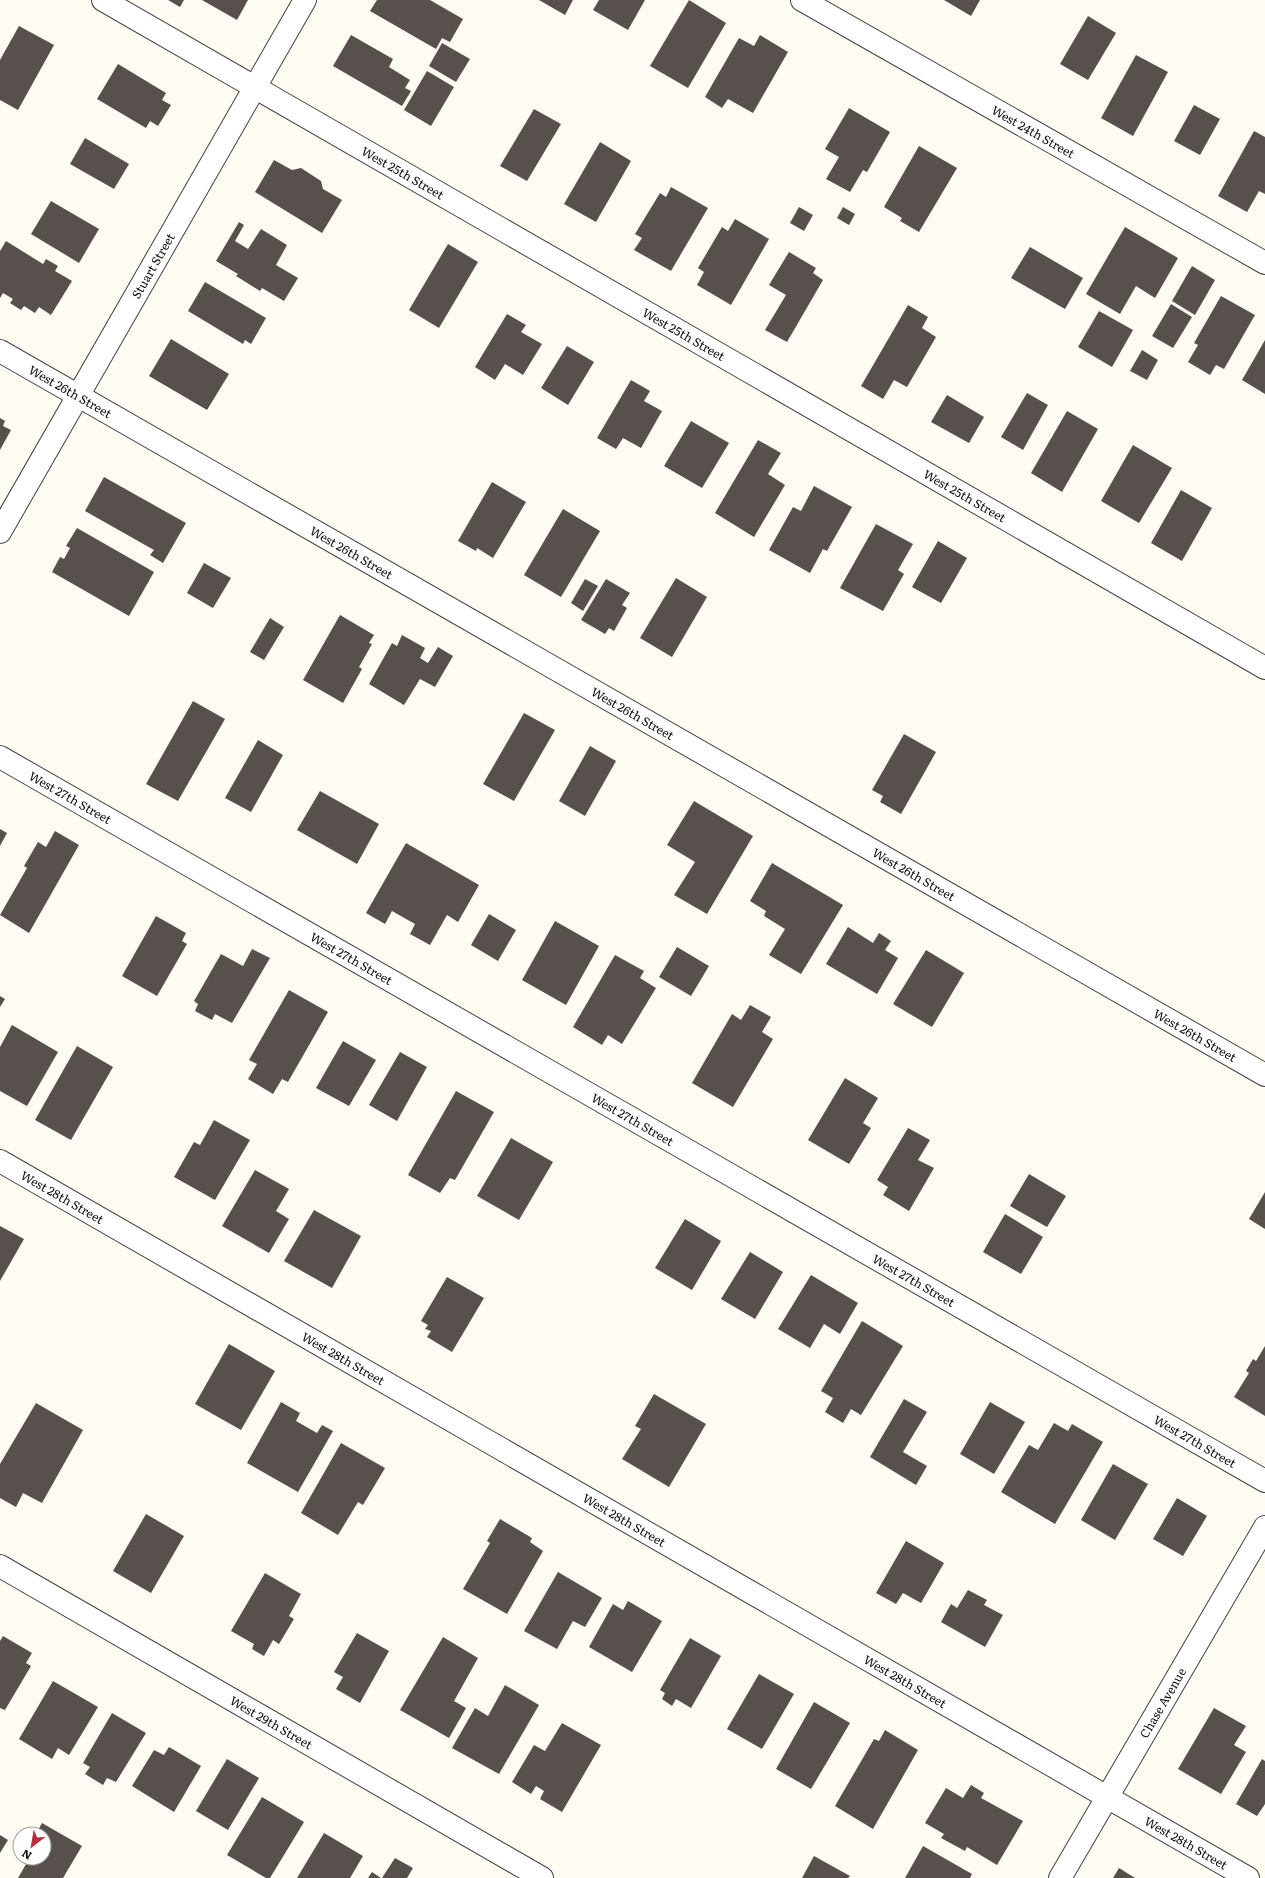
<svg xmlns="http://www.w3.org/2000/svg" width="1265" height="1878" font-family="Literata,serif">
<rect width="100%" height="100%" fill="#fefbf3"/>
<g fill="#58504c">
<polygon points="168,0 184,0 180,7"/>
<polygon points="202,0 248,0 237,20"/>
<polygon points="377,0 430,0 463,19 450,42 442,38 436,49 370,11"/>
<polygon points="539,0 573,0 565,15"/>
<polygon points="599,0 645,0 628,30 593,10"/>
<polygon points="689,0 726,23 688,88 650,66"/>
<polygon points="944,0 980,0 971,16"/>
<polygon points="1088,16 1116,33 1088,80 1060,64"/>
<polygon points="19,26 54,45 18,110 0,100 0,60"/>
<polygon points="351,35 393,59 389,67 410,80 405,88 411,91 402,106 333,66"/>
<polygon points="760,35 788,52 753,113 728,99 722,108 705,97 739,38 754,46"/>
<polygon points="442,43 470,59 456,82 429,66"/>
<polygon points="1136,55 1168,72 1133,136 1101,118"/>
<polygon points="118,64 166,93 162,100 171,105 158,126 150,121 146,128 97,99"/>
<polygon points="427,71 454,87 431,126 404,110"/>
<polygon points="1194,105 1220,119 1200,155 1174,141"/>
<polygon points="849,108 890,132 867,172 863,170 850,192 826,179 839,157 825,149"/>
<polygon points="534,109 561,124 527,181 500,166"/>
<polygon points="1254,131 1265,137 1265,194 1259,191 1247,212 1218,196"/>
<polygon points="85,138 129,164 114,189 70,164"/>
<polygon points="600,142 631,161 596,222 564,204"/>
<polygon points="919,146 957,168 919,232 900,221 902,218 884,207"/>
<polygon points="274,160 292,170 301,168 321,181 323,189 342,200 322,233 255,192"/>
<polygon points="671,187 708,208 671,271 634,250 642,238 635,234 660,193 666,197"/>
<polygon points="51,201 99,229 79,263 31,234"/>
<polygon points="799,207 813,215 804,231 790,223"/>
<polygon points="843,207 855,214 849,225 837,218"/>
<polygon points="735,219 769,239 731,305 697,285 704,272 698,268 722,227 728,231"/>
<polygon points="239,222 244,225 235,241 248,249 261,229 287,245 276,265 298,278 284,301 262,288 260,291 236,276 238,274 216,261"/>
<polygon points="1125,227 1178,258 1155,298 1136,286 1120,314 1086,294"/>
<polygon points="6,241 43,264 46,259 58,266 55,271 72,281 51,315 39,307 35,313 24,306 21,310 10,303 13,299 3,293 0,298 0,251"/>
<polygon points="448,244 478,262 439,328 409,310"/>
<polygon points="1030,247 1083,278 1065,309 1011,278"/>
<polygon points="789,252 816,268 813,273 823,280 787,342 765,330 786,295 769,285"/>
<polygon points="1192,266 1215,280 1195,315 1172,301"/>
<polygon points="205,282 266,318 251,344 245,340 243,344 188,311"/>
<polygon points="1221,296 1255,315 1224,369 1216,365 1210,375 1188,362 1198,345 1194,343"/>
<polygon points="1171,304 1192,317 1173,348 1152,336"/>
<polygon points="908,305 928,317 922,328 936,337 907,387 894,380 883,399 861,386"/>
<polygon points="1099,311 1133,330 1112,367 1078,347"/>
<polygon points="507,314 526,325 521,332 542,344 523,375 505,364 495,380 475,367"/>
<polygon points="171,339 229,374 207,410 149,376"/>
<polygon points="1265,340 1265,394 1242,380"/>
<polygon points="567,346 594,362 568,405 541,388"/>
<polygon points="1142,350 1158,360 1147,380 1130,371"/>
<polygon points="631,380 650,391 644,401 662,411 641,448 623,438 616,449 597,438"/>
<polygon points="1027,393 1048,405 1023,450 1001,437"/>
<polygon points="947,395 984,417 969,443 931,422"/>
<polygon points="1067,411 1098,429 1062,492 1031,473"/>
<polygon points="0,418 5,421 3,426 11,430 0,450"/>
<polygon points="691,421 729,443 702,488 664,466"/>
<polygon points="758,440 781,453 768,474 785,485 754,537 715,513"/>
<polygon points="1133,445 1172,468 1139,523 1101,501"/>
<polygon points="104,477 186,523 163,563 150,555 154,550 85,511"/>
<polygon points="492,482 526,502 493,558 477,548 476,551 458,541"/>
<polygon points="814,486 852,507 827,551 823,549 810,573 769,550 793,507 801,511"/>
<polygon points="1181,490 1212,508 1182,561 1151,543"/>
<polygon points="563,509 600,531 561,597 524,575"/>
<polygon points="876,524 913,544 898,570 904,574 883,611 840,588"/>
<polygon points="77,528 154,572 129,616 52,572 60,557 64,559 70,548 66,546"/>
<polygon points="938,541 967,558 941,603 912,587"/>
<polygon points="204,563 231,578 213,608 187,593"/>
<polygon points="676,578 707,597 672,657 640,638"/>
<polygon points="585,579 598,586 583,611 571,603"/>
<polygon points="606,579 630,593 622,605 627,608 614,631 609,628 605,634 581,620"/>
<polygon points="340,615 374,635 369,643 372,644 359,667 362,669 343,703 303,680"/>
<polygon points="270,618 284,627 264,660 250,652"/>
<polygon points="402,635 425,648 420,658 428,663 438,647 453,656 435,687 420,679 404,705 369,684 392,643 397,646"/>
<polygon points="193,701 225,719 178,801 146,784"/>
<polygon points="524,713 555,730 514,801 483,784"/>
<polygon points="904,734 936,752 901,814 880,802 883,796 872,790"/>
<polygon points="258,740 283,755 251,812 225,798"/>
<polygon points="590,746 616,761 585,816 559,801"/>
<polygon points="320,791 379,824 357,864 297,830"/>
<polygon points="694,801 753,836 707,914 674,895 695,862 667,845"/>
<polygon points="0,829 7,833 0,846"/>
<polygon points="55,831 79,845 29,933 0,915 27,868 24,866 38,842 46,847"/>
<polygon points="406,843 479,885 458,922 447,915 430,945 410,934 415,924 392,911 385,924 366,913"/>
<polygon points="772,863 843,905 801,974 769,955 785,929 764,916 766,911 750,901"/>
<polygon points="489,914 516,930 498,961 471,945"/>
<polygon points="156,916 186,933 182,941 187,944 157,996 122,976"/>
<polygon points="555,921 599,946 566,1005 522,980"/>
<polygon points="848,927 873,943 879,933 891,941 885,950 898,958 877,994 826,964"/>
<polygon points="677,947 709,966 691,996 659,977"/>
<polygon points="252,949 270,958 232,1023 215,1014 212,1020 195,1011 198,1004 194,1001 221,954 243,966"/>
<polygon points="926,950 964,973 932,1027 893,1004"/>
<polygon points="615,955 644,971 640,978 656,988 622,1044 608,1035 602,1045 573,1027"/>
<polygon points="289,990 328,1012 288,1082 282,1079 273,1094 248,1079 257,1064 249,1060"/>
<polygon points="0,996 5,999 0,1007"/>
<polygon points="750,1005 771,1017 762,1032 773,1039 733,1107 692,1083 732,1014 741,1020"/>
<polygon points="12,1025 58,1052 27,1106 0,1091 0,1047"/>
<polygon points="343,1041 376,1060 349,1106 316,1088"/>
<polygon points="77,1046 113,1067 71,1140 35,1120"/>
<polygon points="400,1052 427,1067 397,1121 369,1105"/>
<polygon points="845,1078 878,1098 863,1123 871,1128 849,1164 808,1140"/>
<polygon points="456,1091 494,1112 455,1180 450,1178 440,1193 408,1175"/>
<polygon points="214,1120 250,1140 215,1200 174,1177 194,1142 200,1145"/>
<polygon points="908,1128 930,1140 918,1160 934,1168 909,1211 883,1195 888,1187 877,1180"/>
<polygon points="511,1138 553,1162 519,1220 477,1196"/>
<polygon points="255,1170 289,1189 276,1211 289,1219 269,1253 222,1226"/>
<polygon points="1029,1174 1066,1196 1047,1227 1010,1206"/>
<polygon points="1265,1192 1265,1229 1249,1219"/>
<polygon points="314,1210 361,1236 332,1288 284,1261"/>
<polygon points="1005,1214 1043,1237 1021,1274 983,1252"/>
<polygon points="685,1219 721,1241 692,1290 655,1268"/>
<polygon points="0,1226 24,1239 0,1281"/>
<polygon points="750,1252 783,1272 755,1319 721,1299"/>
<polygon points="811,1275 858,1303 840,1334 824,1324 810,1348 778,1329"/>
<polygon points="447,1277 484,1298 452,1352 427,1337 431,1331 425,1329 428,1325 421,1321"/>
<polygon points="862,1321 903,1346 861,1415 851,1409 843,1423 825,1412 833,1398 821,1391"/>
<polygon points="229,1344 275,1371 241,1430 195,1404"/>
<polygon points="1265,1346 1265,1416 1234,1397 1249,1373 1246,1371 1253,1359 1256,1361"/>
<polygon points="654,1394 706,1424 669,1487 622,1459 641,1429 635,1426"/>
<polygon points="904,1399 927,1412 903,1452 927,1466 916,1485 870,1457"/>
<polygon points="281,1402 300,1413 296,1421 317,1433 322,1425 333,1431 298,1492 247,1463"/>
<polygon points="990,1402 1025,1422 994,1474 960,1454"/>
<polygon points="36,1403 83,1430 42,1503 23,1493 16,1507 0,1498 0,1464"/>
<polygon points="1054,1423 1068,1431 1072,1424 1103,1442 1055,1524 1001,1492 1029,1445 1038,1450"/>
<polygon points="341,1443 385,1468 363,1505 358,1502 338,1535 301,1513"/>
<polygon points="1113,1464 1148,1484 1115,1540 1081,1520"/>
<polygon points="1177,1498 1207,1516 1183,1556 1153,1539"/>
<polygon points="146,1514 184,1536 151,1593 113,1571"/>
<polygon points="500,1519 532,1538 530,1542 543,1551 507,1614 463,1589 490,1543 487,1541"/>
<polygon points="906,1541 944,1563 921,1603 903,1593 896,1604 876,1593"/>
<polygon points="558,1572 602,1598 585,1627 573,1621 557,1649 524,1631"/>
<polygon points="265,1573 301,1594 289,1616 294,1619 279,1644 273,1640 264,1656 252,1649 254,1644 231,1631"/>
<polygon points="968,1590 987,1600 984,1605 1003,1615 985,1647 941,1622 951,1604 957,1608"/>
<polygon points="628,1601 662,1621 632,1672 589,1647 613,1604 623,1610"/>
<polygon points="357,1633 389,1651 360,1703 336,1689 343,1677 334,1672"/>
<polygon points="3,1636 32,1653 26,1663 31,1666 5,1710 0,1708 0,1641"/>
<polygon points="443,1637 478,1658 454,1701 466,1708 449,1738 400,1710"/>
<polygon points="690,1638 721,1656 691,1708 676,1699 672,1706 662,1699 665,1693 660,1690"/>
<polygon points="759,1674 794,1694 762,1749 727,1729"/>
<polygon points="53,1681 98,1707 69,1755 58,1748 52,1759 19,1739"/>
<polygon points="505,1685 539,1705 499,1774 452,1748 475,1708 488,1716"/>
<polygon points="814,1702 850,1723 811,1789 776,1769"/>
<polygon points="1214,1708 1246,1726 1234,1745 1246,1752 1221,1794 1178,1769"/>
<polygon points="112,1713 146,1733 116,1782 107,1778 103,1785 85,1774 90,1767 83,1763"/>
<polygon points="562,1723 601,1745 562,1812 540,1799 544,1791 536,1786 531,1794 512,1782 534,1745 545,1751"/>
<polygon points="885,1730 918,1750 873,1829 835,1806 874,1739 879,1741"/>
<polygon points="169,1747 201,1766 174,1812 132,1786 154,1750 164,1755"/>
<polygon points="227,1759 259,1778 228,1830 196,1811"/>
<polygon points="1262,1759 1265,1761 1265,1804 1257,1816 1236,1804"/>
<polygon points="971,1785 984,1793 981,1798 1023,1821 997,1865 967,1847 965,1851 941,1838 944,1834 925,1823 946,1788 963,1798"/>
<polygon points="262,1797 304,1822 270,1878 266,1878 227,1855"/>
<polygon points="42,1823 82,1846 63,1878 18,1878 29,1859 27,1858 44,1858 44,1834 36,1834"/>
<polygon points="324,1833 363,1856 350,1878 297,1878"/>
<polygon points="0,1835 8,1840 0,1853"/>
<polygon points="923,1846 972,1874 970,1878 905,1878"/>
<polygon points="814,1856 850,1876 848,1878 802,1878"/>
<polygon points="395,1858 413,1868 407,1878 382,1878"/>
<polygon points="1119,1868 1135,1878 1113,1878"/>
<polygon points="372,1872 381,1878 368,1878"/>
</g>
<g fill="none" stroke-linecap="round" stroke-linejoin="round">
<defs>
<g id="minor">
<path id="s1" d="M103,0L1265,668"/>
<path id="s2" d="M802,0L1265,263"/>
<path id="s3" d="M0,351L1265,1075"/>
<path id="s4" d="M0,532L305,0"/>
<path id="s5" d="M0,757L1265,1481"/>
<path id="s6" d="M0,1161L1248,1878"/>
<path id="s7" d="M0,1566L542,1878"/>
<path id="s8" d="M1060,1878L1265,1527"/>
</g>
</defs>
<use href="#minor" stroke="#424242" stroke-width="24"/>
<use href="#minor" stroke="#fff" stroke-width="22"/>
</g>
<g text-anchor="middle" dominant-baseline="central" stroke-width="4" stroke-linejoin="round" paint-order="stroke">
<g font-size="12" fill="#0f0f0f" stroke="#fff">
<text stroke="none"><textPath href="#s2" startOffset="266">West 24th Street</textPath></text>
<text stroke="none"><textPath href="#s1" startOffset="346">West 25th Street</textPath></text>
<text stroke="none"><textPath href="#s4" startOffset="307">Stuart Street</textPath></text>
<text stroke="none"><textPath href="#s1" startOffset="670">West 25th Street</textPath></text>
<text stroke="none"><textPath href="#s3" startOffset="81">West 26th Street</textPath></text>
<text stroke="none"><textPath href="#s1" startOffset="994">West 25th Street</textPath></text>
<text stroke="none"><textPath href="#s3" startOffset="405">West 26th Street</textPath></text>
<text stroke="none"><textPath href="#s3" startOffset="729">West 26th Street</textPath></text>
<text stroke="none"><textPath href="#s5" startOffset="81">West 27th Street</textPath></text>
<text stroke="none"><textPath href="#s3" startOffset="1053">West 26th Street</textPath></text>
<text stroke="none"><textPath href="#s5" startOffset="405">West 27th Street</textPath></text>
<text stroke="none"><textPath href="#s3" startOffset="1377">West 26th Street</textPath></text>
<text stroke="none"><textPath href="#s5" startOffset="729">West 27th Street</textPath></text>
<text stroke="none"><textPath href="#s6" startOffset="72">West 28th Street</textPath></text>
<text stroke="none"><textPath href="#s5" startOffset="1053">West 27th Street</textPath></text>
<text stroke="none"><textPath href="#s6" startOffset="396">West 28th Street</textPath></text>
<text stroke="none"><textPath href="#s5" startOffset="1377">West 27th Street</textPath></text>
<text stroke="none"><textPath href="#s6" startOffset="720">West 28th Street</textPath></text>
<text stroke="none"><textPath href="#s6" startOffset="1044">West 28th Street</textPath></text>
<text stroke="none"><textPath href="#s8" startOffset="203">Chase Avenue</textPath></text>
<text stroke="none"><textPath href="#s7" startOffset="313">West 29th Street</textPath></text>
<text stroke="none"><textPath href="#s6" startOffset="1368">West 28th Street</textPath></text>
</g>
</g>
<g transform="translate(32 1846) rotate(211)"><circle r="19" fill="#ffffff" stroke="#9f9f9f"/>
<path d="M0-3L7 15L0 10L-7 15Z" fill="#b92e3c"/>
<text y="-6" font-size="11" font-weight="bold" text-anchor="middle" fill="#0f0f0f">N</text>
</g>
</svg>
